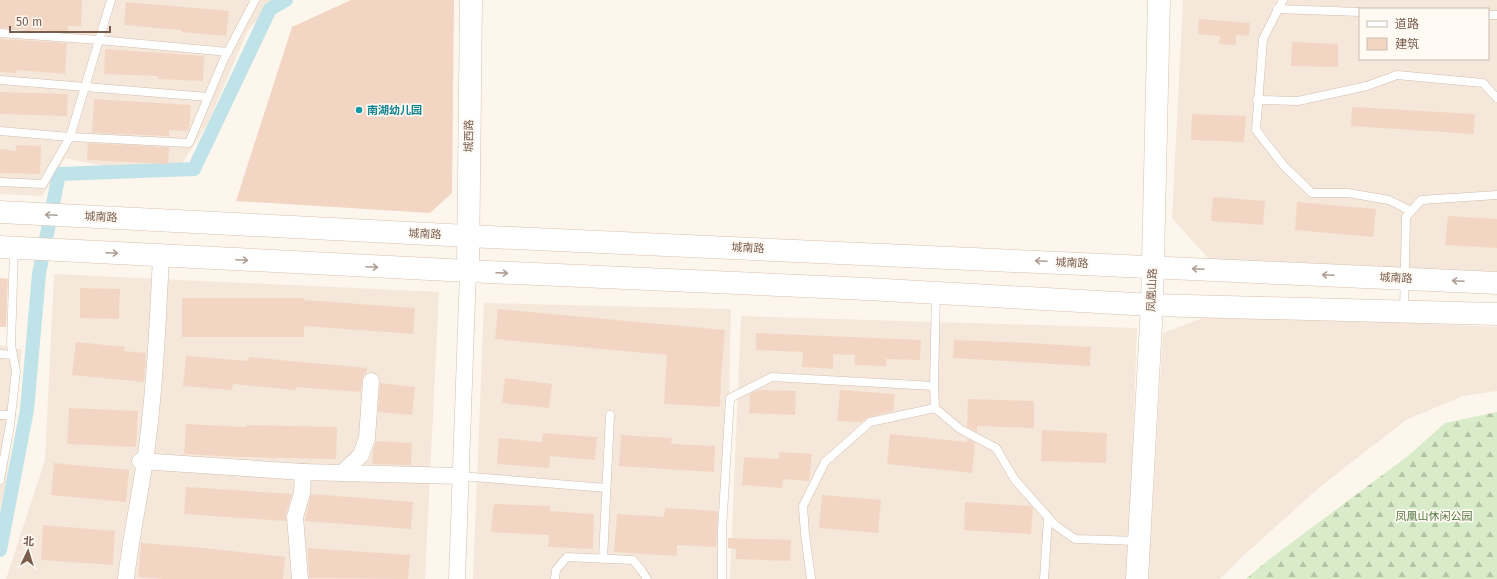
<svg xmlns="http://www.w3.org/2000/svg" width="1497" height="579" font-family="'Fira Sans','Noto Sans SC',sans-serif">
<defs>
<pattern id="forest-firs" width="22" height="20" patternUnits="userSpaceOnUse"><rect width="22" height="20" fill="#d8ecc9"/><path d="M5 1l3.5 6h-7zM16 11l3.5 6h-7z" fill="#b4c2a5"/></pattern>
</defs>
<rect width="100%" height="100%" fill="#fdf6ec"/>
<g fill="#f5e8da" fill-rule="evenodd">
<polygon points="0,0 277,0 248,30 208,123 180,166 108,167 65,158 42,196 0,194"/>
<path d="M1183,0H1497V272L1209,259L1172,218ZM1360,9H1488V59H1360Z"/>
<polygon points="54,274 439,292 425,579 6,579 45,460"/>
<polygon points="484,303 731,309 725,579 473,579"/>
<polygon points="1213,314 1497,327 1497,391 1463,396 1406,420 1321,486 1241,558 1220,579 1148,579 1163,333"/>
<polygon points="741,316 1137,328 1128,579 730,579"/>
<polygon points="0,345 22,350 6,483 0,508"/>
</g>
<polygon fill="url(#forest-firs)" points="1497,412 1497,579 1246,579 1267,561 1408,456 1445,423"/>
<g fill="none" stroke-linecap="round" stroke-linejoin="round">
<polyline stroke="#bfe3e8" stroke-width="14" points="0,550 27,410 39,274 59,174 194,169 270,9 286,0"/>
</g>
<g fill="#f3d5c3">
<polygon points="0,0 82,0 81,26 68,26 68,32 0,28"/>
<polygon points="351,0 454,0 452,193 430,213 236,201 292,27"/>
<polygon points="126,2 229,11 226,36 181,32 181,30 124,25"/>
<polygon points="1199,19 1250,23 1249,36 1236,35 1236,45 1219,44 1220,36 1198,34"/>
<polygon points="0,39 67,43 65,74 16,70 16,73 0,72"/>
<polygon points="1292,42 1338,44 1338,67 1291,66"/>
<polygon points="105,49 204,56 203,81 158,79 158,76 104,74"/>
<polygon points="0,92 68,94 67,116 0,114"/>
<polygon points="94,99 191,105 189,129 188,131 169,130 169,136 92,133"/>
<polygon points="1352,107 1475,114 1474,134 1351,126"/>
<polygon points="1192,114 1246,116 1244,142 1191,140"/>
<polygon points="88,143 169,147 168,164 87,160"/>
<polygon points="16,145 41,146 40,174 0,173 0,149 16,151"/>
<polygon points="1213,197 1265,201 1263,225 1211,221"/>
<polygon points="1297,202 1376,209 1373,237 1295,230"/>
<polygon points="1448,216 1497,219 1497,248 1445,245"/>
<polygon points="0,278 8,279 6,327 0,327"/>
<polygon points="80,288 120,289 119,319 80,318"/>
<polygon points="182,298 304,298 304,300 415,308 413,334 304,326 304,337 182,337"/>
<polygon points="498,309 725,330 721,378 720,407 664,404 667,355 495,339"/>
<polygon points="756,333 921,340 920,360 886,359 886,366 855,365 855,355 833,354 833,369 802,367 803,352 756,350"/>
<polygon points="954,340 1031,343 1091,347 1090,366 953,358"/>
<polygon points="76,342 125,347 124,351 146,353 144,382 72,375"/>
<polygon points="186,356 248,361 249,357 367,368 367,372 363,375 362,380 361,392 296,387 296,390 233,384 232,390 183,386"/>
<polygon points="505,378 552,384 549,408 502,403"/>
<polygon points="380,383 415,387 412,415 378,412"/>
<polygon points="759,390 796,391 795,415 749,413 750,394"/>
<polygon points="840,390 895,394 893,411 869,417 861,422 837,421"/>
<polygon points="968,399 1034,401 1034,428 977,426 977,432 967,427"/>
<polygon points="69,408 138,411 136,447 67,444"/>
<polygon points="186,424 246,427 247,425 337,427 336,459 238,457 184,454"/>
<polygon points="1042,430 1107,433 1106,463 1041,461"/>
<polygon points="543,433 597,437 595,460 550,456 549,468 497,464 499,438 542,442"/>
<polygon points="890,434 967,442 967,439 975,443 972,473 887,464"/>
<polygon points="621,435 672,438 671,444 715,446 714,472 619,466"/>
<polygon points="376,441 412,443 411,465 372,464 373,450"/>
<polygon points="779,452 812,454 809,481 783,479 782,488 742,485 744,457 779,459"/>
<polygon points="54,463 129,470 126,502 51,495"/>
<polygon points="186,487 292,494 286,514 286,521 184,514"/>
<polygon points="311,494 413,502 411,529 305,521"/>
<polygon points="822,495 881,500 878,533 819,528"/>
<polygon points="965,502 1030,506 1033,508 1031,534 964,530"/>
<polygon points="495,504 550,506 550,511 594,514 593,549 548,547 549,535 491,532 493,507"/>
<polygon points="665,508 718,511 716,547 677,545 677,556 614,552 617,514 664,517"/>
<polygon points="43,525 115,531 113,565 41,560"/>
<polygon points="728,538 791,540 790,561 736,559 736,549 728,548"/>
<polygon points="141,543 204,548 285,557 283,579 163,579 138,577"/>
<polygon points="308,548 410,555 408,579 309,578"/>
</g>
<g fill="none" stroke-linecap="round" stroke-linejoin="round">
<defs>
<g id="lane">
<polyline points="1283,0 1263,39 1256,130 1284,166 1312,193 1348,193 1389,200 1411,211"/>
<polyline points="1277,9 1360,12"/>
<polyline points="1488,15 1497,15"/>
<polyline points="0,33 99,40 228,52"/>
<polyline points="0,80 208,97"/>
<polyline points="1257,100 1298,101 1367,86 1397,75 1483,83 1497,98"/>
<polyline points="0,131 70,137 111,0"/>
<polyline points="0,182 43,184 70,137 189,143 224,59 255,0"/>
<polyline points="1404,311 1406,217 1421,200 1497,195"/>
<polyline points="0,354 13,355"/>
<polyline points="934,386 935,408 960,429 996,448 1015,480 1055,525 1075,539 1139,541"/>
<polyline points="0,415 11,415"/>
<polyline points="460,476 606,488"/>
<polyline points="0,480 10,425 16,371 11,345 14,249"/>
<polyline points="603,559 610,415"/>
<polyline points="555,579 556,570 567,557 633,560 642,571 647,579"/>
<polyline points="722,579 722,530 730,398 772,377 934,386 936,293"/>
<polyline points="811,579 805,534 803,506 825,462 870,422 935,408"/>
<polyline points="1044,579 1048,518"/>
</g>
<g id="street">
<polyline points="140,461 303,472"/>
<polyline points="342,473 361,455 367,438 371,381"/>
<path d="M126,579C131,535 141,491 147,447C155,384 158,320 161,256"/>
<polyline points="300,579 295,517 302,493 303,472 460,476"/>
<polyline points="457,579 468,271"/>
</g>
<g id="secondary">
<polyline points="0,212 468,236 1497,283"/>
<polyline points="0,247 468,271 867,289 1152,305 1497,314"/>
<polyline points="468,271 471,0"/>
<polyline points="1137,579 1152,305 1159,0"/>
</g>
</defs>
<use href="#lane" stroke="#d1beb0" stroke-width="9"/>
<use href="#street" stroke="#d1beb0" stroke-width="17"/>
<use href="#secondary" stroke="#d6c0b0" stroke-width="23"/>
<use href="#lane" stroke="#fff" stroke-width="8"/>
<use href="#street" stroke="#fff" stroke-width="16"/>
<use href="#secondary" stroke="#fff" stroke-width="22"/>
</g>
<defs><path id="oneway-shaft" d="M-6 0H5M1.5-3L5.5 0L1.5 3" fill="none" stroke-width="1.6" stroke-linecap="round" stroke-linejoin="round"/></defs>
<g stroke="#af9d94">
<use href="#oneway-shaft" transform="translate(51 215) rotate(-177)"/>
<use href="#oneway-shaft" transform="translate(112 253) rotate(3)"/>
<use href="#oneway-shaft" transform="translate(242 260) rotate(3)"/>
<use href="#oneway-shaft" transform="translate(1041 261) rotate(-177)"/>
<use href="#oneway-shaft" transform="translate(372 267) rotate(3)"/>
<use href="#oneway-shaft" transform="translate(1198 269) rotate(-177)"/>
<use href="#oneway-shaft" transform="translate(502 273) rotate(2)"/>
<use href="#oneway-shaft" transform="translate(1328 275) rotate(-177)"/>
<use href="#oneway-shaft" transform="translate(1458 281) rotate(-177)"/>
</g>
<circle fill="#0f9aa8" stroke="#fffaf3" stroke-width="1.5" cx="359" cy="110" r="4"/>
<g text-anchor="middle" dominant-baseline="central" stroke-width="3.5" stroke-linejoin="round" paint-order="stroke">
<g font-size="11" font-weight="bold" fill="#0d838f" stroke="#fffaf3" text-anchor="start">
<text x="367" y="110">南湖幼儿园</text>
</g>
<g font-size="11" fill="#7a5c4d" stroke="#fffaf3">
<text transform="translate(469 136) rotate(-89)">城西路</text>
<text transform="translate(101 217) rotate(3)">城南路</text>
<text transform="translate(425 234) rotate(3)">城南路</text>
<text transform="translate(748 248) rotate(3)">城南路</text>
<text transform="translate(1072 263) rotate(3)">城南路</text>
<text transform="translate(1396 278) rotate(3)">城南路</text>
<text transform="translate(1152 290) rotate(-88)">凤凰山路</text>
</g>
<g font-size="11" fill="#537a41" stroke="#fffaf3">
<text x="1434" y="516">凤凰山休闲公园</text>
</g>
</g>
<rect x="1359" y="8" width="130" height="52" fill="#fffaf3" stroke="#cabbb1"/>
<rect x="1367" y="21" width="20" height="6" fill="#ffffff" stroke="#cabbb1"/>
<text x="1395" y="28" font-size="12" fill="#7a5c4d">道路</text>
<rect x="1367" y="38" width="20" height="12" fill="#f3d5c3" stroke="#cabbb1"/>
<text x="1395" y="48" font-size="12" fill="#7a5c4d">建筑</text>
<g transform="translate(28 551) rotate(4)" stroke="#fffaf3" stroke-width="3" paint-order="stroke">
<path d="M0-3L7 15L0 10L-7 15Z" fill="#7a5c4d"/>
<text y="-6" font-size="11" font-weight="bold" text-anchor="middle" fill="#7a5c4d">北</text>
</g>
<path d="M10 26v6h100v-6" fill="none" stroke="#7a5c4d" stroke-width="2"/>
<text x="16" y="26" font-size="12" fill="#7a5c4d" stroke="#fffaf3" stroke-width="3" paint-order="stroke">50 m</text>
</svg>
